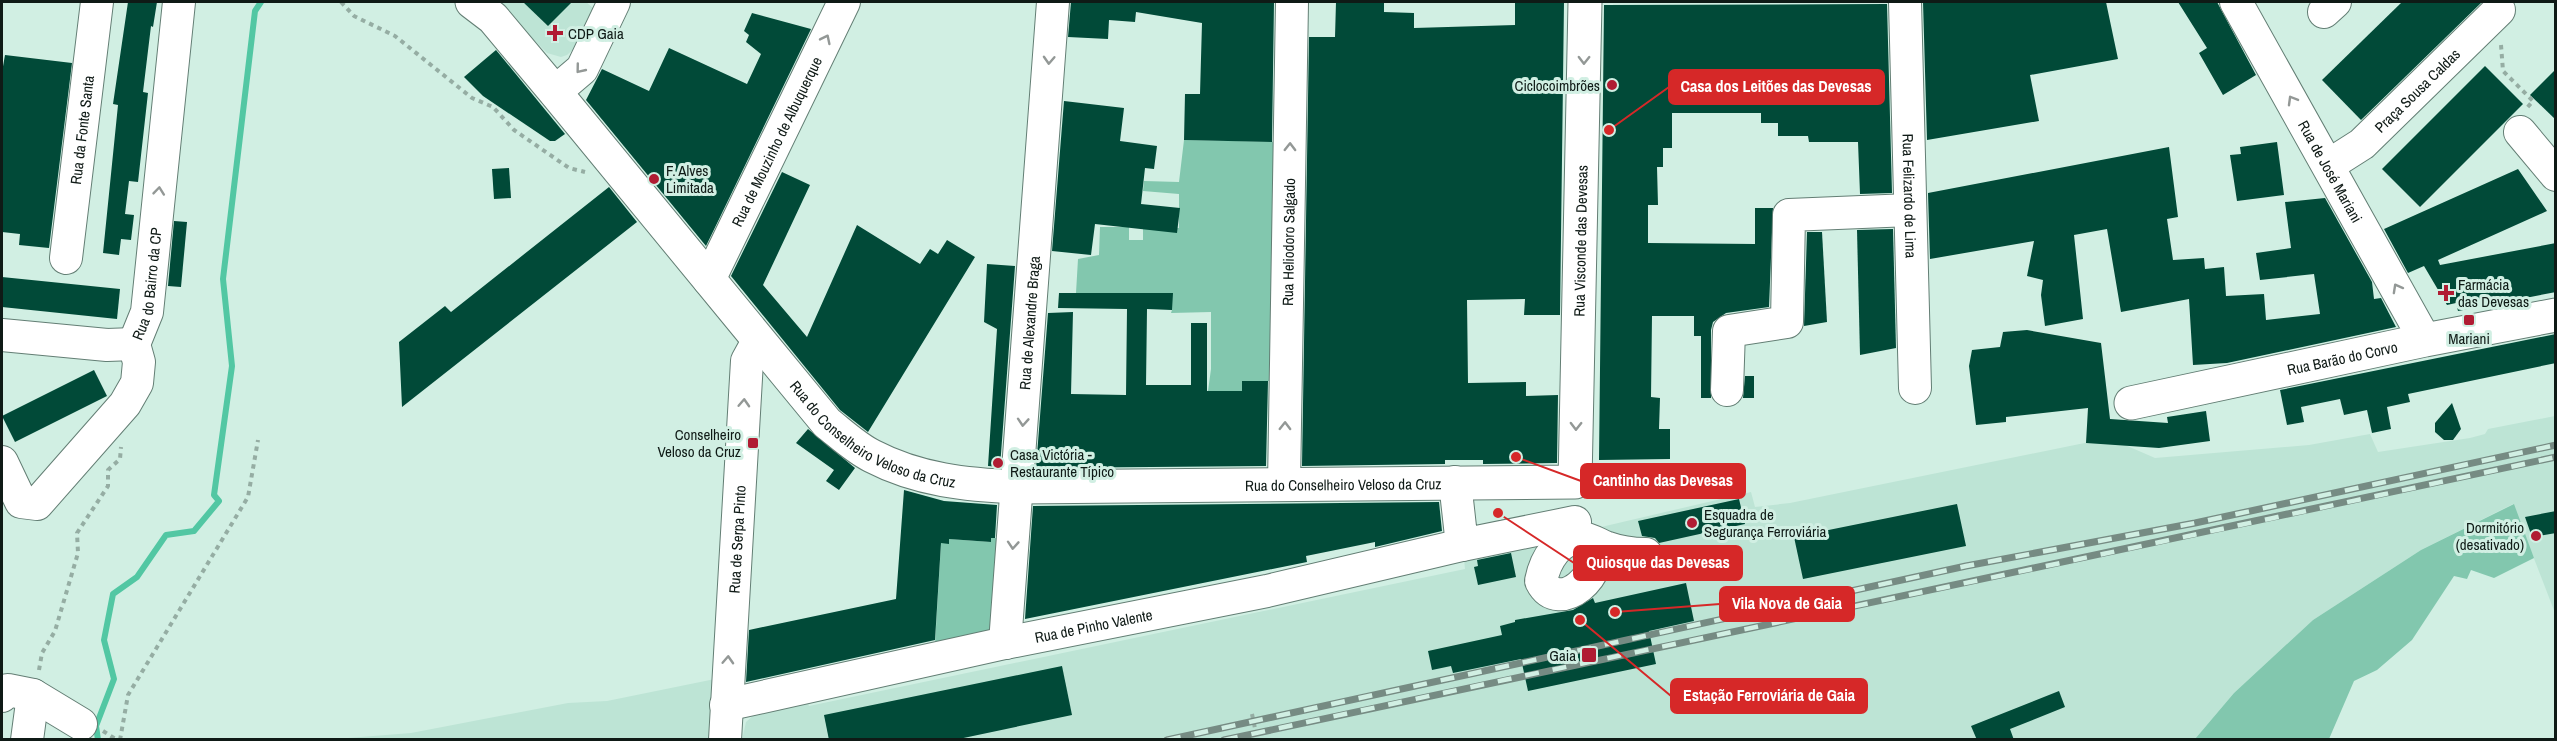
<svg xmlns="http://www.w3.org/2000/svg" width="2557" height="741" font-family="'Archivo Narrow',sans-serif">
<rect width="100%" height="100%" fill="#d1efe3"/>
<g fill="#bde4d5">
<polygon points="496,2 586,2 593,8 577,46 567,55 561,57 547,53"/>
<polygon points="2555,416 2555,613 2513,504 2421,550 2313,620 2234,693 2195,739 742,740 746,722 756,713 807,699 809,706 1465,569 1464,559 1751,492 1755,507 1790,503 2109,438 2155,458 2309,445 2370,434 2378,452 2470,438 2485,434 2488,429"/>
<polygon points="715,679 713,739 323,740 411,733 568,703 607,701"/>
</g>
<g fill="#82c7ae">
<polygon points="1184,140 1278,142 1275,381 1242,381 1242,391 1208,391 1211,369 1211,312 1171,313 1172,310 1076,293 1078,259 1099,255 1100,227 1129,227 1129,240 1143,240 1143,227 1179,228 1179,194 1143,191 1144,181 1179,182"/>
<polygon points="2514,504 2534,558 2494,578 2471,570 2467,579 2454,576 2412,640 2377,670 2354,681 2329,739 2195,739 2234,693 2313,620 2421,550"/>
<polygon points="991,538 999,538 992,631 935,644 941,543 949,539 991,542"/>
</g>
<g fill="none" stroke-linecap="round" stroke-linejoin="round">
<polyline stroke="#52c7a3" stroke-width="6" points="98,740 96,726 114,679 104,640 113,594 137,577 166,535 194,531 219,501 214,495 232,366 223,279 255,11 261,2"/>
</g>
<g fill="#014a38">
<polygon points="128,2 157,2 153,27 151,26 143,92 148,93 138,182 129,181 125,214 134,215 131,240 121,239 119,255 103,253 118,105 113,104"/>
<polygon points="523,2 572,2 548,26"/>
<polygon points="1071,2 1274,2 1272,142 1184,140 1185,94 1200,94 1202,23 1136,12 1135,22 1109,20 1108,39 1068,37"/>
<polygon points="1336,2 1384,2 1384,12 1414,13 1414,28 1515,25 1515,2 1564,2 1560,315 1524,315 1525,299 1467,300 1468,383 1526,382 1526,396 1558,395 1557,463 1483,464 1483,460 1445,460 1445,464 1302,466 1309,37 1335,37"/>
<polygon points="1923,2 2106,2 2118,59 2030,75 2039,121 1927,140"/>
<polygon points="2178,2 2217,2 2256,75 2223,95 2199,53 2207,48"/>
<polygon points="2402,2 2482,2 2361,120 2322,80"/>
<polygon points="1887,4 1892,193 1860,194 1858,142 1809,142 1808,136 1778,136 1778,123 1761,123 1761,113 1672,113 1672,148 1663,148 1663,167 1657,167 1658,205 1648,205 1648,243 1755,244 1755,208 1773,208 1769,307 1726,313 1713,322 1711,330 1711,398 1701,398 1701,336 1694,336 1694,316 1652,316 1651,397 1660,398 1659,429 1670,429 1670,459 1599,460 1604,5"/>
<polygon points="752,13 811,29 706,246 586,100 602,69 649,91 669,48 747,84 761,54 746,42 749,35 744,31"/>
<polygon points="496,50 565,134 555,141 550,141 483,96 464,77"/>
<polygon points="5,55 72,63 49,248 19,245 20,234 2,232 2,72"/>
<polygon points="2485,66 2523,104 2420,207 2382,169"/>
<polygon points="2556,69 2556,120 2530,95"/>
<polygon points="1064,101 1124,108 1120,141 1157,146 1154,169 1145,168 1141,204 1180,208 1177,233 1095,224 1091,255 1052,251"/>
<polygon points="2277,142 2284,195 2237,201 2230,155 2241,154 2240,147"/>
<polygon points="2169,147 2178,217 2167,219 2173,260 2204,258 2205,269 2224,267 2226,296 2264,294 2266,320 2320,314 2314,274 2260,280 2256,253 2291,248 2285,202 2325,198 2372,282 2374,299 2381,298 2396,327 2227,363 2193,365 2189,299 2121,312 2107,229 2074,235 2083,319 2045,326 2041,295 2043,280 2027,276 2034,241 1930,259 1928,193"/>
<polygon points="509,168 511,198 494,199 492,169"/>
<polygon points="2518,169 2547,211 2438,260 2440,265 2556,243 2556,292 2458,311 2456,303 2447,305 2424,266 2408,273 2384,229"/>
<polygon points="782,172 810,185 763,285 807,337 857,225 920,264 930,249 938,254 947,240 975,257 868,432 840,410 731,276"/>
<polygon points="609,187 637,222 402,407 399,342 445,306 451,312"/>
<polygon points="174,221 187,222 181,287 168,286"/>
<polygon points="1893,229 1896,348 1860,355 1857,230"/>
<polygon points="1807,232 1822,232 1827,322 1804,326"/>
<polygon points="987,264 1015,266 1000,467 988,466 997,329 984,322"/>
<polygon points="2,277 120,289 117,319 2,307"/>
<polygon points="1059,293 1173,293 1172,310 1147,309 1146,385 1191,385 1191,323 1207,323 1207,391 1242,391 1242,381 1268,381 1266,466 1036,468 1048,313 1073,312 1071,394 1126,395 1127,309 1058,308"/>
<polygon points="2027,330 2101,343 2110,419 2168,423 2167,417 2206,411 2210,441 2159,448 2086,443 2088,408 2006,417 2006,422 1976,425 1969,366 1972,350 2000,347 2003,332"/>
<polygon points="2556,334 2556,363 2408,394 2410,402 2387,407 2391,429 2372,433 2367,410 2344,415 2340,399 2301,407 2304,422 2287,425 2280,390"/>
<polygon points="94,370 107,396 15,442 2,416"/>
<polygon points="1745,376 1754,376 1754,398 1743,398"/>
<polygon points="2452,403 2461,429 2453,440 2444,440 2435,432 2435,423"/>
<polygon points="808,429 855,468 839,490 826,481 834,470 796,443"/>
<polygon points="904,490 944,501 997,505 995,538 991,538 991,542 949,539 949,544 941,543 935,640 746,682 749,630 896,599"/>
<polygon points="1739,499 1745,524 1659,543 1655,538 1642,536 1638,521"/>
<polygon points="1439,502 1442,531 1375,547 1375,542 1306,556 1307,562 1025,619 1033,506"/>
<polygon points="1957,504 1966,546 1803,579 1794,537"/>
<polygon points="2556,511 2556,533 2532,537 2525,517"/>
<polygon points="1511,553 1516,577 1478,585 1474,567 1478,566 1477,560"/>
<polygon points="1686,583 1694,621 1649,631 1656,664 1528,691 1521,659 1453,673 1451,666 1432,670 1428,651 1502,635 1500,626 1515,622 1515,620 1573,610 1593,598 1595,603"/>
<polygon points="1062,666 1072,715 954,740 829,740 824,715"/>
<polygon points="2059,691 2065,707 2010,729 2014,740 1977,740 1971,726"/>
</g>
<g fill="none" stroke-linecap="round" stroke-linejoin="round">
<defs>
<g id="minor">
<path id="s1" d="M1905,2L1915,388"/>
<path id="s2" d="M2236,2L2425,340"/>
<polyline points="2324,12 2335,2"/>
<polyline points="555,92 582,69 614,2"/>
<polyline points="2520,132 2556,175"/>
<path id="s3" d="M2329,165L2362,144L2499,10"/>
<path id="s4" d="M66,258L97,2"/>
<path id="s5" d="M709,280L844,2"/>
<polyline points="2,335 107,345 134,344"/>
<polyline points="1727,390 1729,331 1787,322 1789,215 1910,210"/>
<path id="s6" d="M2,462L21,502L37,504L125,404L137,383L139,362L134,344L147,312L179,2"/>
<polyline points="1455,482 1462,545 1575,522"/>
<path id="s7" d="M1284,484L1292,2"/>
<path d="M1594,543C1608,572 1559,617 1541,581C1545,560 1559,536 1583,538C1590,539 1598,544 1605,547C1619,552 1631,554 1646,554"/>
<path id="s8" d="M1005,643L1053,2"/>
<polyline points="2,696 8,690 33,695 81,724"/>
<path id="s9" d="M726,705L1005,643L1267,591L1462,545"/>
<polyline points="27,740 33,695"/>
<path id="s10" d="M725,740L747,361L758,341"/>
</g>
<g id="major">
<path id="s11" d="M472,2L493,18L555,92L827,423C841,434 856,448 872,456C918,480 967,485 1018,487L1575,482L1585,2"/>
<path id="s12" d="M2131,403L2425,340L2556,315"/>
</g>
</defs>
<use href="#minor" stroke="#637e74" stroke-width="34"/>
<use href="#major" stroke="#637e74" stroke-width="35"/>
<g stroke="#95ada3" stroke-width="4" stroke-dasharray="4.5 4.5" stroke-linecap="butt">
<polyline points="341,2 354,16 395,36 472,98 493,107 514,130 569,168 585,172"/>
<polyline points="2501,45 2503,71 2533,101 2526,109"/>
<polyline points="39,670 42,653 55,631 78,553 77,533 108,486 108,470 120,459 121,447"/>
<polyline points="1252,714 1257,738"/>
<polyline points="103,731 117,740"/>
<polyline points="120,740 128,695 248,497 258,440"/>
</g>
<use href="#minor" stroke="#fff" stroke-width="32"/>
<use href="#major" stroke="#fff" stroke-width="33"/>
<defs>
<g id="rail">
<polyline points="1167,740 1966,566 2195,523 2556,445"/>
<path d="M1224,740C1667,644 2112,554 2556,457"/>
</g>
</defs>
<use href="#rail" stroke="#768b83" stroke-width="7"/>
<use href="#rail" stroke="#d1efe3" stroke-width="4.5" stroke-dasharray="14" stroke-linecap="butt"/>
</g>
<defs><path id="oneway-chevron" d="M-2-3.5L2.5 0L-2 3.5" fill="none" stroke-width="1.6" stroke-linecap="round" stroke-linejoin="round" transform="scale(1.5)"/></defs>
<g stroke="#939896">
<use href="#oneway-chevron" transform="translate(826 39) rotate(-64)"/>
<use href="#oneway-chevron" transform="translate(1049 60) rotate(93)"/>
<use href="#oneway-chevron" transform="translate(1584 60) rotate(91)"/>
<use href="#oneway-chevron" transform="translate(580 69) rotate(129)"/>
<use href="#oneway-chevron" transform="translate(2292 100) rotate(-120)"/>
<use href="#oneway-chevron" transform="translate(1290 147) rotate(-89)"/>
<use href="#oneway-chevron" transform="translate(159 191) rotate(-84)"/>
<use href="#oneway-chevron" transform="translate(2397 288) rotate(-119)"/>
<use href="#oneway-chevron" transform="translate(744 403) rotate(-87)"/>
<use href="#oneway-chevron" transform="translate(1023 422) rotate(94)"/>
<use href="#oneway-chevron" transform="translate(1285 426) rotate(-89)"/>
<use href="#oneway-chevron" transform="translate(1576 426) rotate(91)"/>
<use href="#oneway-chevron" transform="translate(1013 545) rotate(94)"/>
<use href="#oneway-chevron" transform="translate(728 660) rotate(-87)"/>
</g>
<g fill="#b01c33" stroke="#d1efe3" stroke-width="2">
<path d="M552 24h6v6h6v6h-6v6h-6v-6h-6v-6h6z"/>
<circle cx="1612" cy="85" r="6"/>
<circle cx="654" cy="179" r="6"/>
<path d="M2443 284h6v6h6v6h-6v6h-6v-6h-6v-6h6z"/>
<rect x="2463" y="314" width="12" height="12" rx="3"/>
<rect x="747" y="437" width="12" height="12" rx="3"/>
<circle cx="998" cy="463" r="6"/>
<circle cx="1692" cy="523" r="6"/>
<circle cx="2536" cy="536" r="6"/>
<rect x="1581" y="647" width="16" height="16" rx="3"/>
</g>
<g text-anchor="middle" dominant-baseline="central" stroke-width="6" stroke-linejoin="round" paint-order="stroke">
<g font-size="15" fill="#0f1a16" stroke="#d1efe3" text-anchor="start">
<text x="568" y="33">CDP Gaia</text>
<text x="1600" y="85" text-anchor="end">Ciclocoimbrões</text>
<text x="666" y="170">F. Alves<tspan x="666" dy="17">Limitada</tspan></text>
<text x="2458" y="284">Farmácia<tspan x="2458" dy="17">das Devesas</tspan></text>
<text x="2469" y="338" text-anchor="middle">Mariani</text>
<text x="741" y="434" text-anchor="end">Conselheiro<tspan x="741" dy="17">Veloso da Cruz</tspan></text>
<text x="1010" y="454">Casa Victória -<tspan x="1010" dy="17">Restaurante Típico</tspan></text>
<text x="1704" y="514">Esquadra de<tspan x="1704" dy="17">Segurança Ferroviária</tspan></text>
<text x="2524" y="527" text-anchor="end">Dormitório<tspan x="2524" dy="17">(desativado)</tspan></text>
<text x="1576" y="655" text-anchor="end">Gaia</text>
</g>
<g font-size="15" fill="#0f1a16" stroke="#d1efe3">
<text stroke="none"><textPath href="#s3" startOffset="116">Praça Sousa Caldas</textPath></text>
<text stroke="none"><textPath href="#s4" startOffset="129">Rua da Fonte Santa</textPath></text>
<text stroke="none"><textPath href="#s5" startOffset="154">Rua de Mouzinho de Albuquerque</textPath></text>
<text stroke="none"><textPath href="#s2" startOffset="194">Rua de José Mariani</textPath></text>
<text stroke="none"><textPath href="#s1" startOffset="194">Rua Felizardo de Lima</textPath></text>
<text stroke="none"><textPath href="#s11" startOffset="1556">Rua Visconde das Devesas</textPath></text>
<text stroke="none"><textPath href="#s7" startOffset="242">Rua Heliodoro Salgado</textPath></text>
<text stroke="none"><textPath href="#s6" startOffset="320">Rua do Bairro da CP</textPath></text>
<text stroke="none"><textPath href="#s8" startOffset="321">Rua de Alexandre Braga</textPath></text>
<text stroke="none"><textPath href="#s12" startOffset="216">Rua Barão do Corvo</textPath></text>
<text stroke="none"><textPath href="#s11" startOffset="597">Rua do Conselheiro Veloso da Cruz</textPath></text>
<text stroke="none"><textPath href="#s11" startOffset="1083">Rua do Conselheiro Veloso da Cruz</textPath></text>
<text stroke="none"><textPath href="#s10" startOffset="201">Rua de Serpa Pinto</textPath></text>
<text stroke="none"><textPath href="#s9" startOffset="376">Rua de Pinho Valente</textPath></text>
</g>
</g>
<path fill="none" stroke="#d62828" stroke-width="2" d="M1609 130L1669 87M1516 457L1581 481M1498 513L1574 563M1615 612L1720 604M1580 620L1671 696"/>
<g fill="#d62828" stroke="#d1efe3" stroke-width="2">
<circle cx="1609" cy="130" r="6"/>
<circle cx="1516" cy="457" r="6"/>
<circle cx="1498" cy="513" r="6"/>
<circle cx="1615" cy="612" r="6"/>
<circle cx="1580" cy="620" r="6"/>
</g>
<g fill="#d62828" stroke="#d62828" stroke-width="2">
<rect x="1669" y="70" width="215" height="34" rx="6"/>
<rect x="1581" y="464" width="164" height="34" rx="6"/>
<rect x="1574" y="546" width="168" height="34" rx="6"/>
<rect x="1720" y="587" width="134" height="34" rx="6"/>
<rect x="1671" y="679" width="196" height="34" rx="6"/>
</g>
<g font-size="16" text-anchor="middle" font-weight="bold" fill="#fff">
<text x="1776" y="92">Casa dos Leitões das Devesas</text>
<text x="1663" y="486">Cantinho das Devesas</text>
<text x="1658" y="568">Quiosque das Devesas</text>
<text x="1787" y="609">Vila Nova de Gaia</text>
<text x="1769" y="701">Estação Ferroviária de Gaia</text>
</g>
<rect width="2557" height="741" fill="none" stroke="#0f1a16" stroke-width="6"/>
</svg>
